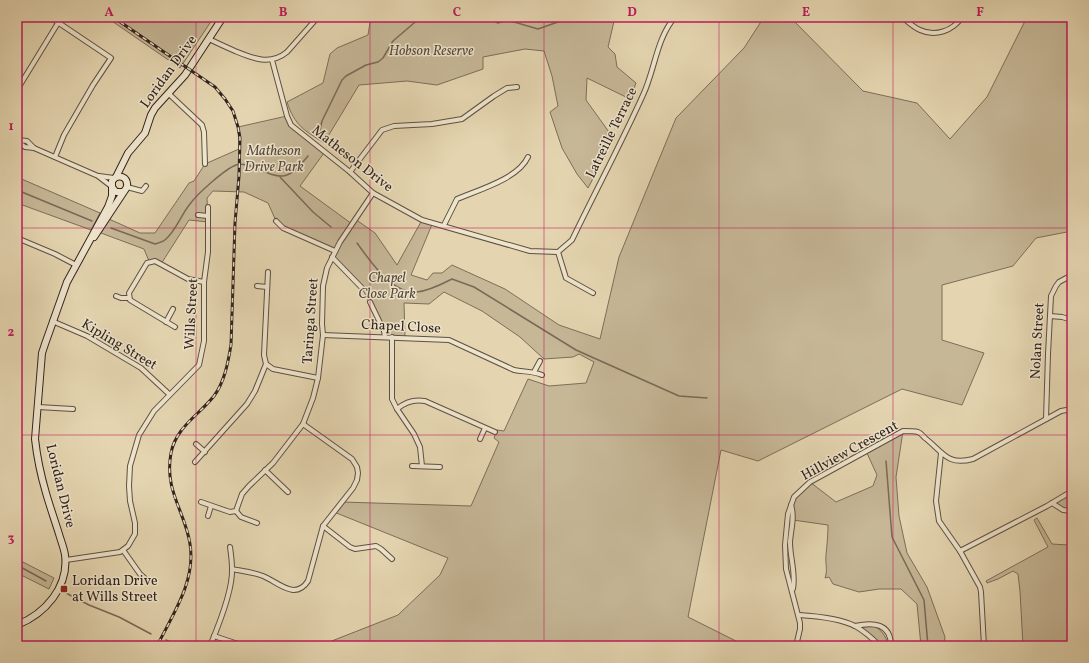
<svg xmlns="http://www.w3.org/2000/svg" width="1089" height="663" font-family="Vollkorn,serif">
<rect width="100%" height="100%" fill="#e4d5b0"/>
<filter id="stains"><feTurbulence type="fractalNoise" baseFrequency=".005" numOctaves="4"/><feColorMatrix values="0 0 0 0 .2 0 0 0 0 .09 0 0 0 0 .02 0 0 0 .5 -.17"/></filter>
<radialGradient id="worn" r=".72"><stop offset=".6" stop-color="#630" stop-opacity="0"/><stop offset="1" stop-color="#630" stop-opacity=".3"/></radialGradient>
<g fill="#c6b797" stroke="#7c6e5a">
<polygon points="106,17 214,17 180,68"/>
<path d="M371,17H615L608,47L615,54L617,67L636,83L630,99L587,78L586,100L614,139L588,188L577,174L562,148L550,112L558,106L552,76L544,51L525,49L483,57V69L437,85L407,81L359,85L324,143C304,130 295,126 287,102L323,83L330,54L337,48L368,35Z"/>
<polygon points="764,17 790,17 863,91 917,103 950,139 987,97 1027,17 1072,17 1072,231 1036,238 1013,266 942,285 942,340 984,353 962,405 902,389 758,461 721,450 688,617 746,646 319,646 398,615 440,575 448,558 334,512 342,502 471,506 499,442 494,438 497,430 504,431 528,379 549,386 586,383 594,362 579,354 573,357 544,359 520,337 482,311 444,292 429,304 404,303 405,338 385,337 384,331 362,288 332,257 335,251 283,228 276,221 268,203 244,192 213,191 207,198 208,222 189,220 161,264 149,261 144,249 101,233 109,219 140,233 155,233 189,183 194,181 205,164 239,149 238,127 287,116 291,125 324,153 300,186 352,224 355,219 375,233 397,265 422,220 433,222 411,275 427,280 433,273 442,273 452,265 505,289 559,325 600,339 619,257 676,118 744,48"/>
<polygon points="17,177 100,213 91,230 17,203"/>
<path d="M903,431L896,477L899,516L907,553L927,587L945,637L944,646H921L917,604L901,589H879L859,592L833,584L829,577L825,578C828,570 825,563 826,555C827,545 828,535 828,525L793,520C790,496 793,497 810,482L836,502L873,486L877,475L866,451Z"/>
<polygon points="1072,493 1072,510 1063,509 1056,503"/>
<polygon points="1068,514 1072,514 1072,646 1023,646 1020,591 1018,574 1013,571 998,579 987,583 986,581 1048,547 1034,520 1037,518 1052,544 1068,545"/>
<polygon points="17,559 54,578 49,589 17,573"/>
<path d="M872,625C882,630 885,635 889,646H882L876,639L862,629L863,627Z"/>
</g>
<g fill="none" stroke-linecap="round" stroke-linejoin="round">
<g stroke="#796a57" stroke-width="1.5">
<polyline points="486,17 498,23 507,20 538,29 572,17"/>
<polyline points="318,138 322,121 342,80 346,76 366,65 378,62 383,58 393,41 421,17"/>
<polyline points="280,177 313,212 331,227"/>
<polyline points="17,190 92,221"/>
<path d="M111,228L155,244C158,243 163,242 166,239C176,230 181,215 190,204C197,194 225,169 236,165C242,163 249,165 254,167C283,181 288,180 308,156"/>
<path d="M357,243C370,261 392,294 417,292C429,291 442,284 452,279L474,287L576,350L679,396L707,398"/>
<polyline points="886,461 892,537 924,600 928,646"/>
<polyline points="17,565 46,581"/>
<polyline points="66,593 89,605 119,617 151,634"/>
<polyline points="166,640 178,646"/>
</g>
<defs>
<g id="street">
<polyline points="50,17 111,58 93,85 64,135 55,157"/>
<path d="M902,17C907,21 913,27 920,30C935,37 953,31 962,17"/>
<path d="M209,39C217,43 226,47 235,51C252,58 270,66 287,52L318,17"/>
<polyline points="272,60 287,116 291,125 350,172 373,193 422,220 530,251 558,252"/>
<polyline points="17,90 58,23"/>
<polyline points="169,94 202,125 204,132 205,164"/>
<polyline points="17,140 27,141 34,148"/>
<polyline points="17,141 25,147 34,148 98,176 111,186"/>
<polyline points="350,172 382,130 394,126 432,124 462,119 494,96 507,88 517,87"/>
<polyline points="99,176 114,178"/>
<polyline points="127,187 142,191 146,186"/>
<polyline points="198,215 208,216"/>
<polyline points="276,221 283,228 335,251"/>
<path d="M444,225L457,199C478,190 518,179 528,157"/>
<polyline points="17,238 55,254 76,265"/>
<path d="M558,252L572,240C595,192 621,144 643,95C655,70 656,39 675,17"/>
<polyline points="558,252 566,278 593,293"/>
<polyline points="332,257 362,288"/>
<polyline points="257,286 267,287"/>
<polyline points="116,296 121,298 129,298"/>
<polyline points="370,302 384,331 385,337"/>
<polyline points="1050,316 1062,317 1072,320"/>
<polyline points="52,321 87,336 141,368 169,394"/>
<polyline points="166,322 173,309"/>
<polyline points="175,327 130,300 129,293 147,263 155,261 188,279 204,282"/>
<path d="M323,335L449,340L514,370C524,372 533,371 542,375"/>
<polyline points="392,337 392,399 397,409 414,434 420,447 422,466"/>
<polyline points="266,364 273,369 318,378"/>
<polyline points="534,372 540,361"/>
<polyline points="38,407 73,409"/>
<path d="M397,409C405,402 414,399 425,401L495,432"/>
<polyline points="1046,419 1048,354 1051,296 1056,286 1059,282 1072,275"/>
<polyline points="480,439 485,428"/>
<polyline points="196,444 205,452"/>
<polyline points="941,453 936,501 939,521 960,551 980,587 981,592 984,646"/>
<polyline points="195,462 247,404 255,391 266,364 264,355 268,272"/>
<polyline points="412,466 440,467"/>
<polyline points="265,470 288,492"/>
<polyline points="201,502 230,512 236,511 242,494 249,486 273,463 303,424 313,398 318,378 323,335 322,324 323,286 327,268 340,242 373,193"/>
<polyline points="1052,503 1063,510 1072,511"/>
<path d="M791,505C795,517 791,529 790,542C790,558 796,573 793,589"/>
<polyline points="236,511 241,517 257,523"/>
<polyline points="208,516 211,506"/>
<polyline points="323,526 350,547 355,549 376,546 381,549 392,559"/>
<polyline points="123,550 140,574 148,581"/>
<polyline points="960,551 1047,506 1072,491"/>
<polyline points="66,560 120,552 128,546 135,534 135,523 130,501 129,486 130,466 139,435 154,411 199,365 204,341 204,282 208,252 208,207"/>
<path d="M232,569C242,571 253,572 263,576C278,582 295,601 308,581L323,526L353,488L357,480L358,473L357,467L352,459L303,424"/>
<path d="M799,615C815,616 841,619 855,626C864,631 873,639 880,646"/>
<path d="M855,626C873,622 891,623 891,646"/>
<polyline points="214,636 244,646"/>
<path d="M210,646C218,627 233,589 232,569C232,562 231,554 230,547"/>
<path d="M796,646L800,629V623L786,569L785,545L788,514L794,497L810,482L903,431C907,431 914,431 918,432C921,433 923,436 925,438C943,452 947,466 973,459L1061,411L1072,409"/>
</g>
<g id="secondary">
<polyline points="116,177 128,153 145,133 151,115 155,108 185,75 223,17"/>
<path d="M94,237L127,187C128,179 123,175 116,177L112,181V187L116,192H123"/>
<path d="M17,625C45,614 69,587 65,555C64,548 61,541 59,534C55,521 50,507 46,493C41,476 37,457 35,439L42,353L45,344L67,282L108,207L112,196V187"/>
</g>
</defs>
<use href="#street" stroke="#5f5042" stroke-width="6"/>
<use href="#secondary" stroke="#33241d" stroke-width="8"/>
<use href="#street" stroke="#ede4cc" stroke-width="4"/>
<use href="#secondary" stroke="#ede4cc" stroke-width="6"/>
<defs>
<path id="rail" d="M113,17L215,87L225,99L233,111L238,127L240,138L239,176L235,223L231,345C228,362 225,381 214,396C199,415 176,427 171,453C164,491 185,511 190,544C196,581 173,614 157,646"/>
</defs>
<use href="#rail" stroke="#33241d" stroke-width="3"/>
<use href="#rail" stroke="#ede4cc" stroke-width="1.5" stroke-dasharray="4.5" stroke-linecap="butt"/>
</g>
<path fill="none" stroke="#c2185b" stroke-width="1" stroke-opacity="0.55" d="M196,17V646M370,17V646M544,17V646M719,17V646M893,17V646M17,228H1072M17,435H1072"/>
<rect fill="#8f2418" stroke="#ede4cc" stroke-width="1.5" x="60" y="585" width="8" height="8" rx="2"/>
<g text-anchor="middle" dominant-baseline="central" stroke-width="3" stroke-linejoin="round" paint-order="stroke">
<g font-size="14" font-style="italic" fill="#58493c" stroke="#ede4cc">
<text x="431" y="51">Hobson Reserve</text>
<text x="274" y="151">Matheson<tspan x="274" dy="16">Drive Park</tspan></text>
<text x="387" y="278">Chapel<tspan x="387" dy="16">Close Park</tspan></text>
</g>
<g font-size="14" fill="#33241d" stroke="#ede4cc">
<text transform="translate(169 72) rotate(-54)">Loridan Drive</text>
<text transform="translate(612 133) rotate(-64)">Latreille Terrace</text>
<text transform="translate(352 159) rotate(38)">Matheson Drive</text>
<text transform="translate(192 314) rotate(-87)">Wills Street</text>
<text transform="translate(311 321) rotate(-86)">Taringa Street</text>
<text transform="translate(401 327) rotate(3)">Chapel Close</text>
<text transform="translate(1038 341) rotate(-87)">Nolan Street</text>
<text transform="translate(119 345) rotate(31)">Kipling Street</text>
<text transform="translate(850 451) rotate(-29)">Hillview Crescent</text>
<text transform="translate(60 486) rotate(76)">Loridan Drive</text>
</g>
<g font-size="14" fill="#33241d" stroke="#ede4cc" text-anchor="start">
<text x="72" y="581">Loridan Drive<tspan x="72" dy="16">at Wills Street</tspan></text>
</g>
</g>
<rect width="1089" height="663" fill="none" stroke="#e4d5b0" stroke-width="44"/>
<rect x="22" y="22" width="1045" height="619" fill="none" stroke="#c2185b" stroke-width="1.5"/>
<g font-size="13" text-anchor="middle" font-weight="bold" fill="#c2185b">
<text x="109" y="16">A</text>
<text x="283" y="16">B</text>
<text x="457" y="16">C</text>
<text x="632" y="16">D</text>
<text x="806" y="16">E</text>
<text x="980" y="16">F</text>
<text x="11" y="130">1</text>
<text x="11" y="336">2</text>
<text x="11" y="542">3</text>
</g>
<rect width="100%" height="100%" filter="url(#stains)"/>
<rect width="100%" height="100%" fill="url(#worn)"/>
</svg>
